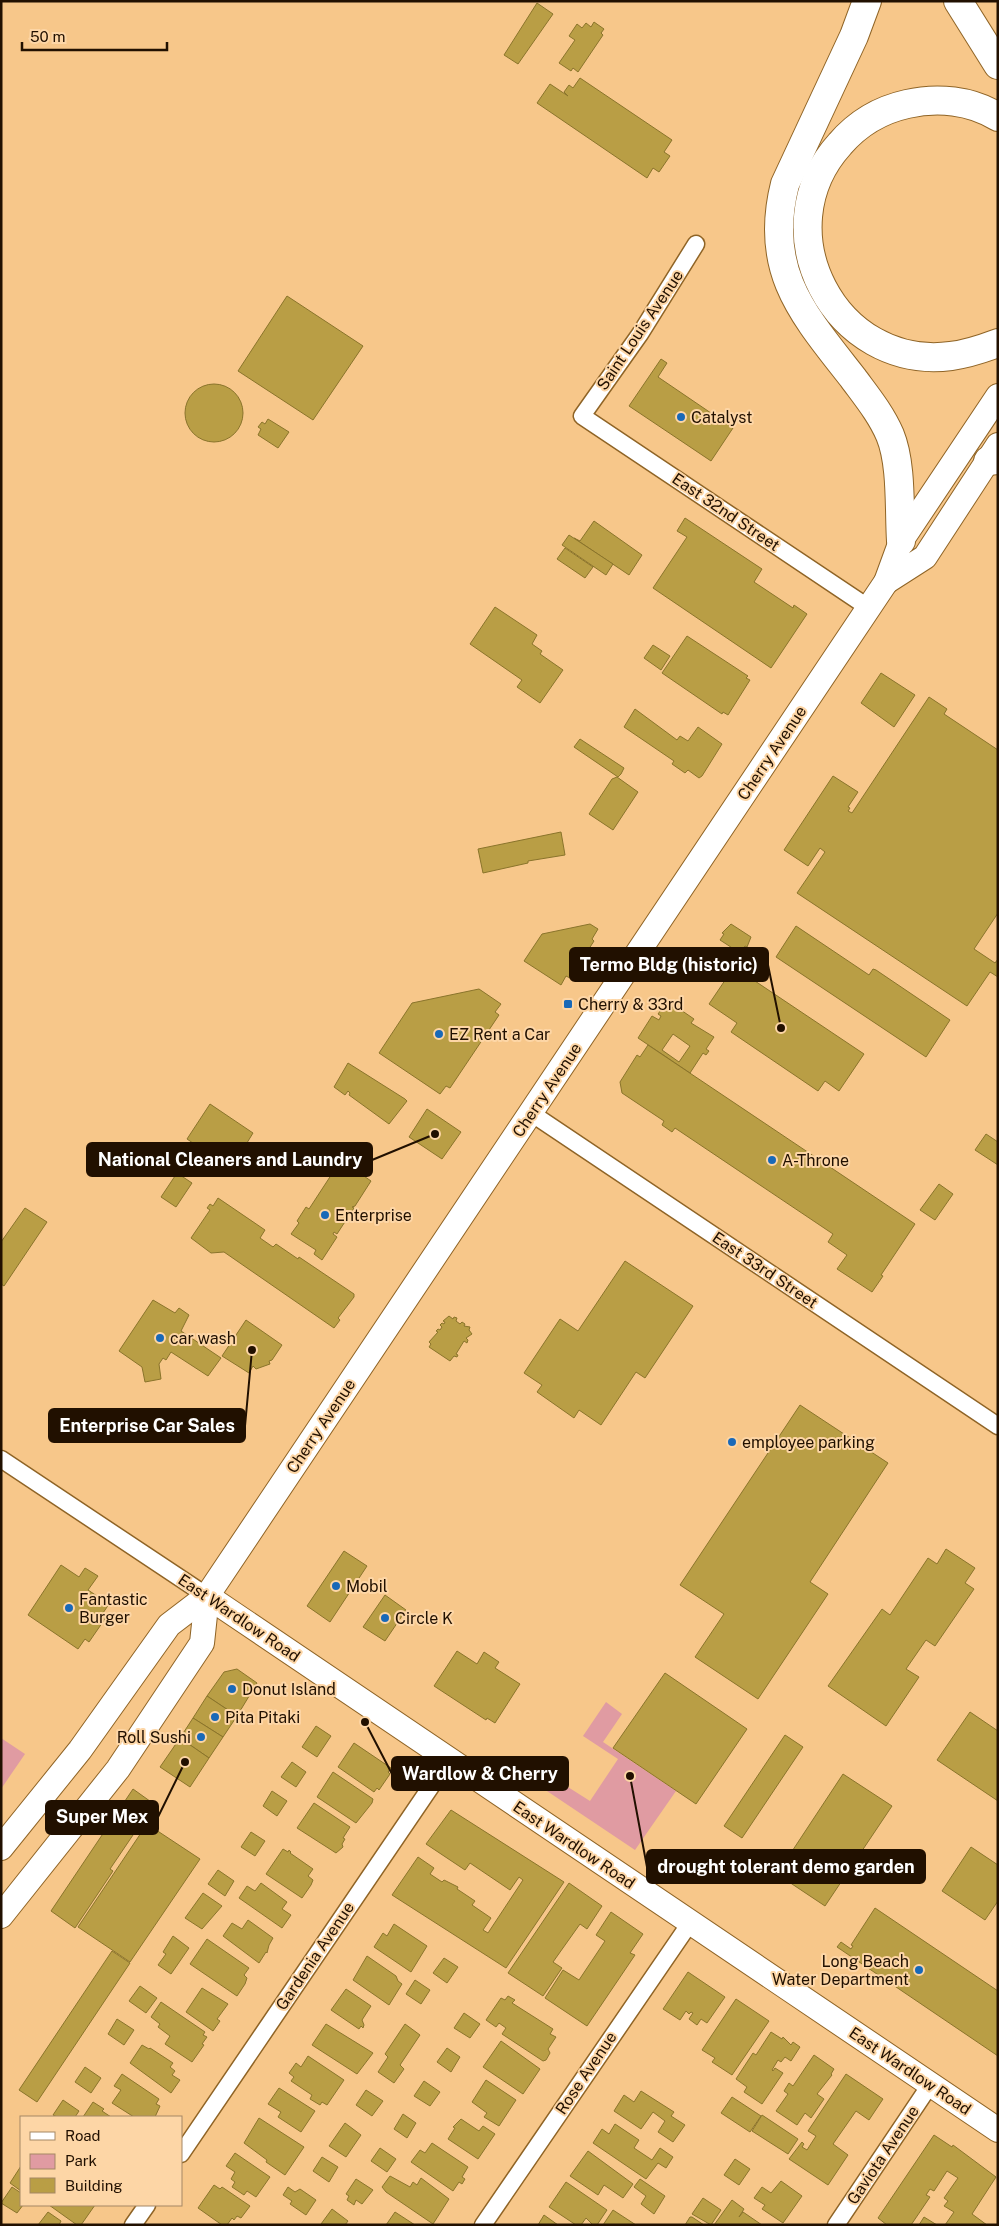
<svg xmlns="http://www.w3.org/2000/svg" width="999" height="2226" font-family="'Public Sans',sans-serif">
<rect width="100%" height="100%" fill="#f7c78a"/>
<g fill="#e09ba2">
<polygon points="606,1702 622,1714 603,1742 676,1791 635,1850 532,1781 541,1770 590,1801 618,1759 583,1736"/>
<polygon points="1,1738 25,1754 1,1789"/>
</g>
<g fill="#b99e45" stroke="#8a742b" fill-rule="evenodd">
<polygon points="537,3 553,14 518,64 504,55"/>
<polygon points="594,22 604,29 601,33 603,35 578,72 573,68 571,71 559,63 575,40 569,36 577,24 582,28 586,23 591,27"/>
<polygon points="580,78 672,140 664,152 670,156 659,172 653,168 647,178 537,103 550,84 568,96 564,92 569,85 573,88"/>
<polygon points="287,296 363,346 313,420 238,371"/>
<polygon points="661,359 667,363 658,377 733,428 711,461 629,406"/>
<circle cx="214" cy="413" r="29"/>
<polygon points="268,419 289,432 278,448 258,435 261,429 258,427 262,422 265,424"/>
<polygon points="685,518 762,569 754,582 793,608 794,605 807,614 771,668 653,588 687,537 677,531"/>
<polygon points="594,521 642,555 629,575 574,538 580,541"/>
<polygon points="569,535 613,564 606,575 562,545"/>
<polygon points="565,548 593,567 585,578 557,559"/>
<polygon points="495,607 537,635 532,644 542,651 540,654 563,670 540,703 517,687 522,680 470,644"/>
<polygon points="687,636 748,676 746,678 750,680 728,715 723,712 722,714 662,673"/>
<polygon points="653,645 670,656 661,670 644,658"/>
<polygon points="881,673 915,695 894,727 861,703"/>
<polygon points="929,697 947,709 944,714 998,750 998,913 974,949 995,963 998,959 998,977 990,972 967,1006 797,893 825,852 820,848 808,866 784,850 833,776 858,792 848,807 850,808 848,811 852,813"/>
<polygon points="635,709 677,740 680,736 688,741 698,727 722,744 702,776 699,778 688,770 685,773 672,764 674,761 624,727"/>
<polygon points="580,739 624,768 621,774 618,777 574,747"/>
<polygon points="617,777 638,792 613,830 589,814 612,779"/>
<polygon points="561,832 565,855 528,861 528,863 483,873 478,849"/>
<polygon points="590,924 598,929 592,939 594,941 570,978 566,976 561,985 524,961 542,934"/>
<polygon points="731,924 751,937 747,947 745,946 740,953 720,940 724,934 722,933"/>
<polygon points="796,926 869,975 873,969 876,970 950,1020 926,1057 776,957"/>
<polygon points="734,967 864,1054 839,1091 825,1081 818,1091 731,1032 737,1023 709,1004"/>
<polygon points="479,989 501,1004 495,1012 499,1015 450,1088 446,1086 440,1094 379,1053 412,1003"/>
<path d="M671,1006L676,1010L678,1008L694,1019L691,1023L714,1037L706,1049L709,1051L706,1055L703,1053L690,1073L638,1038L652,1016L659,1020L661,1016L658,1014L663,1007ZM673,1034L690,1046L679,1062L662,1050Z"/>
<polygon points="648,1045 915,1224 881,1275 883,1276 872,1292 837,1269 847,1255 828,1242 833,1234 675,1128 672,1132 662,1125 664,1121 622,1093 620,1082 637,1055 640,1057"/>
<polygon points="348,1063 405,1099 407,1101 389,1124 349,1095 350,1093 348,1091 345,1095 334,1087"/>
<polygon points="210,1104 253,1133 231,1169 187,1139"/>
<polygon points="427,1109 461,1132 442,1159 409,1137"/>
<polygon points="986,1134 998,1142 998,1165 975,1150"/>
<polygon points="341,1160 371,1181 355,1206 352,1207 354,1208 337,1234 334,1232 333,1234 337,1237 322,1260 314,1254 316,1250 291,1234 299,1223 297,1221 306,1207 309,1209"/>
<polygon points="177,1173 192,1183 176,1207 161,1197"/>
<polygon points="939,1184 953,1194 935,1220 920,1210"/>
<polygon points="218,1198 265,1230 260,1238 273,1247 276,1244 298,1259 299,1257 354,1294 354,1297 338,1318 340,1320 334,1328 224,1252 211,1253 191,1238 210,1210 207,1208 210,1204 213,1206"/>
<polygon points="25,1208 47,1222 4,1286 1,1284 1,1242"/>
<polygon points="625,1261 693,1306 645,1378 636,1372 601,1425 579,1410 574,1418 537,1392 542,1385 524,1373 560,1319 578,1331"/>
<polygon points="153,1300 175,1313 179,1308 189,1315 181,1331 221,1358 208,1376 171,1352 166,1360 163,1358 159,1364 161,1379 145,1382 142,1367 119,1351"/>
<polygon points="449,1316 453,1319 454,1317 457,1318 456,1321 460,1324 462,1322 465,1324 464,1326 470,1327 469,1330 472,1334 466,1338 468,1340 467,1343 464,1341 456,1354 458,1355 457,1357 454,1356 450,1361 429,1347 431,1344 429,1342 438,1332 436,1331 438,1329 440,1330 442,1327 440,1325 442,1323 444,1324 445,1322 443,1321"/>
<polygon points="246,1320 282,1345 272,1360 269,1361 270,1364 256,1369 253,1366 249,1373 222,1356"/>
<polygon points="800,1405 888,1463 810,1582 828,1594 758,1699 695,1657 724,1614 680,1585"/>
<polygon points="946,1549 975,1568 965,1583 974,1589 935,1646 926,1640 906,1669 919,1677 886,1726 828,1686 882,1609 890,1615 928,1558 937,1564"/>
<polygon points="344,1551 367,1566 330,1622 307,1606"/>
<polygon points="61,1565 79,1577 85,1568 98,1576 88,1590 109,1604 103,1613 107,1616 89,1642 85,1639 78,1649 28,1615"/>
<polygon points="385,1595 406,1610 385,1641 363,1627"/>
<polygon points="457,1651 477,1664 484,1652 499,1662 495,1668 520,1684 495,1723 487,1718 486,1720 434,1686"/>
<polygon points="237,1669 257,1683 237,1716 207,1696 224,1672"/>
<polygon points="665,1673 747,1729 696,1804 613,1748"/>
<polygon points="207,1696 237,1716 223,1737 193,1718"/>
<polygon points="970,1712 998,1731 998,1801 937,1760"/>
<polygon points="193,1718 223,1737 209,1758 180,1738"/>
<polygon points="316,1726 331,1736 317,1757 302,1747"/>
<polygon points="785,1735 803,1747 742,1838 724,1826"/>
<polygon points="180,1738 209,1758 190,1787 160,1767"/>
<polygon points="354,1743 391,1768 388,1772 390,1774 379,1790 377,1788 374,1792 338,1767"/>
<polygon points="292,1762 306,1772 296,1787 281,1777"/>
<polygon points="333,1772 373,1799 372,1803 356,1823 317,1797"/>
<polygon points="843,1774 892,1806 825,1906 777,1874"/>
<polygon points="133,1789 154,1804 110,1869 113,1871 75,1928 51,1911"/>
<polygon points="272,1791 287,1801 277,1816 263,1806"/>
<polygon points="314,1803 350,1827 343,1838 345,1839 342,1844 343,1847 336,1853 297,1828"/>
<polygon points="451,1810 564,1882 506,1968 392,1895 418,1857 434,1868 430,1874 442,1882 444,1880 458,1887 457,1889 475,1901 472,1905 491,1918 483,1930 488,1933 523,1880 519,1877 510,1890 470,1863 465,1870 426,1844"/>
<polygon points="147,1824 200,1859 130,1962 78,1927"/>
<polygon points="251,1832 265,1841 255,1856 241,1847"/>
<polygon points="971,1847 998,1865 998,1901 985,1920 942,1891"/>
<polygon points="283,1849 288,1852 289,1850 291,1852 290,1853 313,1869 308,1876 313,1880 311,1885 302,1898 266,1874"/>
<polygon points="218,1870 234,1881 225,1896 208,1884"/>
<polygon points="261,1883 287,1902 282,1909 291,1915 282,1928 239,1898 247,1886 255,1891"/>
<polygon points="569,1883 602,1906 587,1929 580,1924 553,1962 562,1968 543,1996 508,1973"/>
<polygon points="203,1893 222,1906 202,1929 185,1918"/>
<polygon points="875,1908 998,1991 998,2056 837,1947 841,1942 851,1949 853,1946 851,1945"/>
<polygon points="611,1912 643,1934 630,1953 635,1955 587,2026 545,1998 563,1970 579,1980 605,1941 596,1935"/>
<polygon points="248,1920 273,1938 269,1945 267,1953 266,1952 259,1963 223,1936 232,1923 242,1929"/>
<polygon points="394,1924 427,1946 411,1972 374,1947 383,1933 387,1936"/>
<polygon points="173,1936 189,1948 171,1974 158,1965 166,1954 163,1952"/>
<polygon points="207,1939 249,1968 244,1975 247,1978 245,1984 237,1996 190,1964"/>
<polygon points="112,1951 130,1963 37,2102 19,2090"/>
<polygon points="367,1956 396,1976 398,1981 402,1984 389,2005 353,1980"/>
<polygon points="444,1958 458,1967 447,1983 433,1973"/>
<polygon points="688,1972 725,1997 707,2023 701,2019 697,2025 689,2019 693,2013 691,2012 689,2014 686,2011 680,2020 663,2009"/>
<polygon points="415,1980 430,1990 421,2004 406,1994"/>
<polygon points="140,1986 157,1998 146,2013 129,2001"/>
<polygon points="202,1988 228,2004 217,2019 220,2021 213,2031 186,2012"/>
<polygon points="346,1989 371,2006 362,2020 364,2025 363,2028 361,2026 359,2029 331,2010"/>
<polygon points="508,1996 515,2000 512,2003 553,2029 550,2034 556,2037 548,2049 550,2053 546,2060 543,2061 502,2034 506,2028 499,2023 496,2027 486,2020 501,1998 505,2000"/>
<polygon points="736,1999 769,2021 732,2075 712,2062 715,2058 702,2050"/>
<polygon points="161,2002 205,2032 203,2035 207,2037 202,2044 204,2045 192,2062 165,2044 170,2036 158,2027 160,2024 151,2017"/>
<polygon points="464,2013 480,2024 470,2038 454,2028"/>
<polygon points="117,2019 134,2030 124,2045 108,2034"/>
<polygon points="326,2024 373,2053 357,2074 312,2045"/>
<polygon points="405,2024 420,2035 400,2065 404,2069 394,2083 378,2072 388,2057 385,2054"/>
<polygon points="771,2032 782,2039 783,2037 791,2045 793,2042 800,2047 791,2061 785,2057 781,2062 778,2060 772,2070 773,2071 775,2068 783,2073 762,2104 744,2092 747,2087 736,2079 753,2053 756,2055"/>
<polygon points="501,2041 540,2069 523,2094 483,2067"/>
<polygon points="142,2045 149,2049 150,2048 173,2063 170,2067 175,2071 172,2075 180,2080 171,2093 130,2063"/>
<polygon points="447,2048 460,2057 451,2072 437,2062"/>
<polygon points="814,2055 834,2069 831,2074 832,2075 817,2094 824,2099 811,2118 805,2113 797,2125 776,2111 788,2094 784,2091 789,2083 793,2086"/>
<polygon points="308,2056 344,2080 327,2105 322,2102 320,2105 310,2099 312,2095 291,2081 294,2077 289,2073 296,2063 301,2067"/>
<polygon points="85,2067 101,2078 91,2093 75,2082"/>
<polygon points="122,2074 159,2099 156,2104 160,2106 155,2117 134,2117 112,2103 121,2090 114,2086"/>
<polygon points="846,2074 883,2099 869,2120 856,2111 833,2144 848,2155 828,2185 789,2159 802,2142 804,2144 802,2147 807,2150 816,2136 808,2131"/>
<polygon points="486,2080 516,2100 499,2126 484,2117 487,2113 472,2102"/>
<polygon points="424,2081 440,2092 430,2106 414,2096"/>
<polygon points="279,2088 315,2111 301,2132 278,2117 281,2112 268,2104"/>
<polygon points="366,2090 383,2101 372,2116 356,2105"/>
<polygon points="641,2091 674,2112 671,2116 685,2125 673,2142 658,2132 665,2121 653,2112 641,2129 614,2111 624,2095 634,2102"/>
<polygon points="732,2097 761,2116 750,2132 721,2113"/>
<polygon points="63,2100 79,2111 75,2117 57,2117 53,2115"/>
<polygon points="93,2102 104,2109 102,2111 111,2117 83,2117"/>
<polygon points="403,2114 416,2123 407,2138 394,2129"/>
<polygon points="762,2115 798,2139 788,2154 752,2131"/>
<polygon points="259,2118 304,2147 285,2175 266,2162 267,2160 244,2143"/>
<polygon points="461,2119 479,2131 483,2126 495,2134 478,2159 448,2139 455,2128 453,2127"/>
<polygon points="345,2123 361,2135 346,2157 329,2146"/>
<polygon points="615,2124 639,2140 634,2148 652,2160 660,2148 673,2157 666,2168 658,2163 646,2179 593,2143 602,2129 609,2134"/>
<polygon points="934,2135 952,2147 953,2145 996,2177 972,2214 987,2225 945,2225 954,2212 944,2206 948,2201 944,2198 958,2178 947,2171 934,2191 930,2189 926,2195 930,2197 911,2225 887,2225 878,2218"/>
<polygon points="432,2143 468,2167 462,2177 465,2179 462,2184 459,2182 453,2191 411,2162 420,2150 425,2153"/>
<polygon points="380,2148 396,2159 387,2172 371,2161"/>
<polygon points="588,2151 633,2184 623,2198 604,2185 598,2195 570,2176"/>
<polygon points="235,2153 270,2177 256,2197 247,2191 244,2195 232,2187 235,2182 231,2179 235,2172 226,2166"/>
<polygon points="322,2157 338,2167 329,2182 313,2171"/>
<polygon points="735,2159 750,2169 739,2185 724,2175"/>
<polygon points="21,2166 21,2191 10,2183"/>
<polygon points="390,2176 410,2187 413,2182 417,2185 421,2178 449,2199 433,2224 386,2192 382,2187"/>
<polygon points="356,2179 373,2190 362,2204 356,2200 354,2205 347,2200 349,2196 346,2194"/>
<polygon points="640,2179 665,2196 654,2214 641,2204 646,2196 634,2187"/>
<polygon points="781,2181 802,2196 783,2223 762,2209 765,2205 754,2198 762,2187 771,2193"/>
<polygon points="566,2182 607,2210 597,2225 593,2225 586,2218 581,2225 576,2225 549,2207"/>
<polygon points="214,2185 220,2189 222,2187 250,2206 241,2218 237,2216 234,2220 232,2218 227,2225 222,2225 198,2208"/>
<polygon points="12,2187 21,2193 21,2205 23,2205 17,2213 1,2203"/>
<polygon points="288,2187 295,2192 300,2189 316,2200 306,2215 290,2204 292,2201 283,2195"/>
<polygon points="703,2198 721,2210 711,2225 692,2214"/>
<polygon points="732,2200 744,2209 739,2217 743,2212 762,2225 714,2225"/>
<polygon points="49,2205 95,2205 81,2225 77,2225"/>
<polygon points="332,2209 348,2221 345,2225 321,2224"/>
<polygon points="613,2210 636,2225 603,2225"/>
<polygon points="48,2212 61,2221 59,2225 38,2225"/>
<polygon points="395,2212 415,2225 386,2225"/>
<polygon points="544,2215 558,2225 538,2225"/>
<polygon points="690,2217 692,2217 704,2225 685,2225"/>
<polygon points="924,2217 937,2225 919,2225"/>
</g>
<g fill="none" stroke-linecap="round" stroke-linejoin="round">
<defs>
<g id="street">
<polyline points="696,244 640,334 582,416 869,608"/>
<polyline points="531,1113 998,1426"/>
<polyline points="1,1459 207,1596"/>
<polyline points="181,2154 449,1760"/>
<polyline points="133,2225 147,2205"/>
<polyline points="483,2225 690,1923"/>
<polyline points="836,2225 930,2085"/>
</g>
<g id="secondary">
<polyline points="886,582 925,557 998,445"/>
<polyline points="207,1596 998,2130"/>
<polyline points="1,1848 80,1750 169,1625 207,1596 886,582 901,541 998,396"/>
<polyline points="1,1916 118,1769 202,1643 207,1596"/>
</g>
<g id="highway">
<path d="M867,1L854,36L785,184C763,271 803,314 853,378C867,397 881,414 890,435C902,464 899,509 901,541"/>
<polyline points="958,1 998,65"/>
<path d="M998,117C971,100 937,97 907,104C880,110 858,123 840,144C762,230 835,371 951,356C967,354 982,349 998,343"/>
<polyline points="988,461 998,460"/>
</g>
</defs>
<use href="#street" stroke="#8f6426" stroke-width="19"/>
<use href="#secondary" stroke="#8f6426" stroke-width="26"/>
<use href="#highway" stroke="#8f6426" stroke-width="30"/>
<use href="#street" stroke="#fff" stroke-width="16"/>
<use href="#secondary" stroke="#fff" stroke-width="24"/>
<use href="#highway" stroke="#fff" stroke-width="28"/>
</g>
<g fill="#1969b8" stroke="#fdd6a6" stroke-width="2">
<circle cx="681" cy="417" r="5"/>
<rect x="563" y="999" width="10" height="10" rx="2.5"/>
<circle cx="439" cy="1034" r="5"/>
<circle cx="772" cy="1160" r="5"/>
<circle cx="325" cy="1215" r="5"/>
<circle cx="160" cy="1338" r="5"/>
<circle cx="732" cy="1442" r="5"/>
<circle cx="336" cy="1586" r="5"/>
<circle cx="69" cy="1608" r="5"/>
<circle cx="385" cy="1618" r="5"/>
<circle cx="232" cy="1689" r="5"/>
<circle cx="215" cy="1717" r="5"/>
<circle cx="201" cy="1737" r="5"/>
<circle cx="919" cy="1970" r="5"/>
</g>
<g text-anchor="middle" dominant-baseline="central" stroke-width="4" stroke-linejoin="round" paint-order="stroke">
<g font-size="16" fill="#211000" stroke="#fdd6a6">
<text transform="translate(640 330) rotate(-56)">Saint Louis Avenue</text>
<text transform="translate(726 512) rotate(34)">East 32nd Street</text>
<text transform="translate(772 753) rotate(-56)">Cherry Avenue</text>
<text transform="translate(547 1090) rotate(-56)">Cherry Avenue</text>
<text transform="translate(765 1270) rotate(34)">East 33rd Street</text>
<text transform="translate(321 1426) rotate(-56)">Cherry Avenue</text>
<text transform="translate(239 1618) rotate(34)">East Wardlow Road</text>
<text transform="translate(574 1845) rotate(34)">East Wardlow Road</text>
<text transform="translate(315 1956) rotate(-56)">Gardenia Avenue</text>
<text transform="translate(910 2071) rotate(34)">East Wardlow Road</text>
<text transform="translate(586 2073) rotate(-56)">Rose Avenue</text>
<text transform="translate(883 2155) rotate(-56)">Gaviota Avenue</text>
</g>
<g font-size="16" fill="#211000" stroke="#fdd6a6" text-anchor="start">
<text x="691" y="417">Catalyst</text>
<text x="578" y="1004">Cherry &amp; 33rd</text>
<text x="449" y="1034">EZ Rent a Car</text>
<text x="782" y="1160">A-Throne</text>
<text x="335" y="1215">Enterprise</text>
<text x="170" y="1338">car wash</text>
<text x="742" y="1442">employee parking</text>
<text x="346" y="1586">Mobil</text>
<text x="79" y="1599">Fantastic<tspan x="79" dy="18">Burger</tspan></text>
<text x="395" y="1618">Circle K</text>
<text x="242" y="1689">Donut Island</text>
<text x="225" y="1717">Pita Pitaki</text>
<text x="191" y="1737" text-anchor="end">Roll Sushi</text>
<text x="909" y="1961" text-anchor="end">Long Beach<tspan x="909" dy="18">Water Department</tspan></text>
</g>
</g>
<path fill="none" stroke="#211000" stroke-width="2" d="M781 1028L768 965M435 1134L372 1160M252 1350L245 1426M365 1722L392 1774M185 1762L158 1817M630 1776L647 1867"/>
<g fill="#211000" stroke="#fdd6a6" stroke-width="2">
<circle cx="781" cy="1028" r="5"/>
<circle cx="435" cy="1134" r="5"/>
<circle cx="252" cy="1350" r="5"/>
<circle cx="365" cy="1722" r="5"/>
<circle cx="185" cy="1762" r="5"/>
<circle cx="630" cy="1776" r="5"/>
</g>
<g fill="#211000" stroke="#211000" stroke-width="2">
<rect x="570" y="948" width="198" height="33" rx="5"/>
<rect x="87" y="1143" width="285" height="33" rx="5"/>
<rect x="49" y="1409" width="196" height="33" rx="5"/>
<rect x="392" y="1757" width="176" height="33" rx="5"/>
<rect x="46" y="1801" width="112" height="33" rx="5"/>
<rect x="647" y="1850" width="278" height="33" rx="5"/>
</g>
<g font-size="18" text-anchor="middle" font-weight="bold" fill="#fff">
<text x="669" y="971">Termo Bldg (historic)</text>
<text x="230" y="1166">National Cleaners and Laundry</text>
<text x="147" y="1432">Enterprise Car Sales</text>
<text x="480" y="1780">Wardlow &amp; Cherry</text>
<text x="102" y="1823">Super Mex</text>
<text x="786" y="1873">drought tolerant demo garden</text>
</g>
<rect width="999" height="2226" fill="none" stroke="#211000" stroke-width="5"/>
<rect x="20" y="2116" width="162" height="90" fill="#fdd6a6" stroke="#a58764"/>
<rect x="30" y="2132" width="25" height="8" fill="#ffffff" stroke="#a58764"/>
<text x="65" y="2141" font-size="15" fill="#211000">Road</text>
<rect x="30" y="2154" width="25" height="15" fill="#e09ba2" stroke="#a58764"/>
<text x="65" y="2166" font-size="15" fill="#211000">Park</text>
<rect x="30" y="2178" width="25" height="15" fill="#b99e45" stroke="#a58764"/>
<text x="65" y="2191" font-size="15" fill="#211000">Building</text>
<path d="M22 42v8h145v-8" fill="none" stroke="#211000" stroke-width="2.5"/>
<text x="30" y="42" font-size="15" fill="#211000" stroke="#fdd6a6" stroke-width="4" paint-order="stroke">50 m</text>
</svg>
